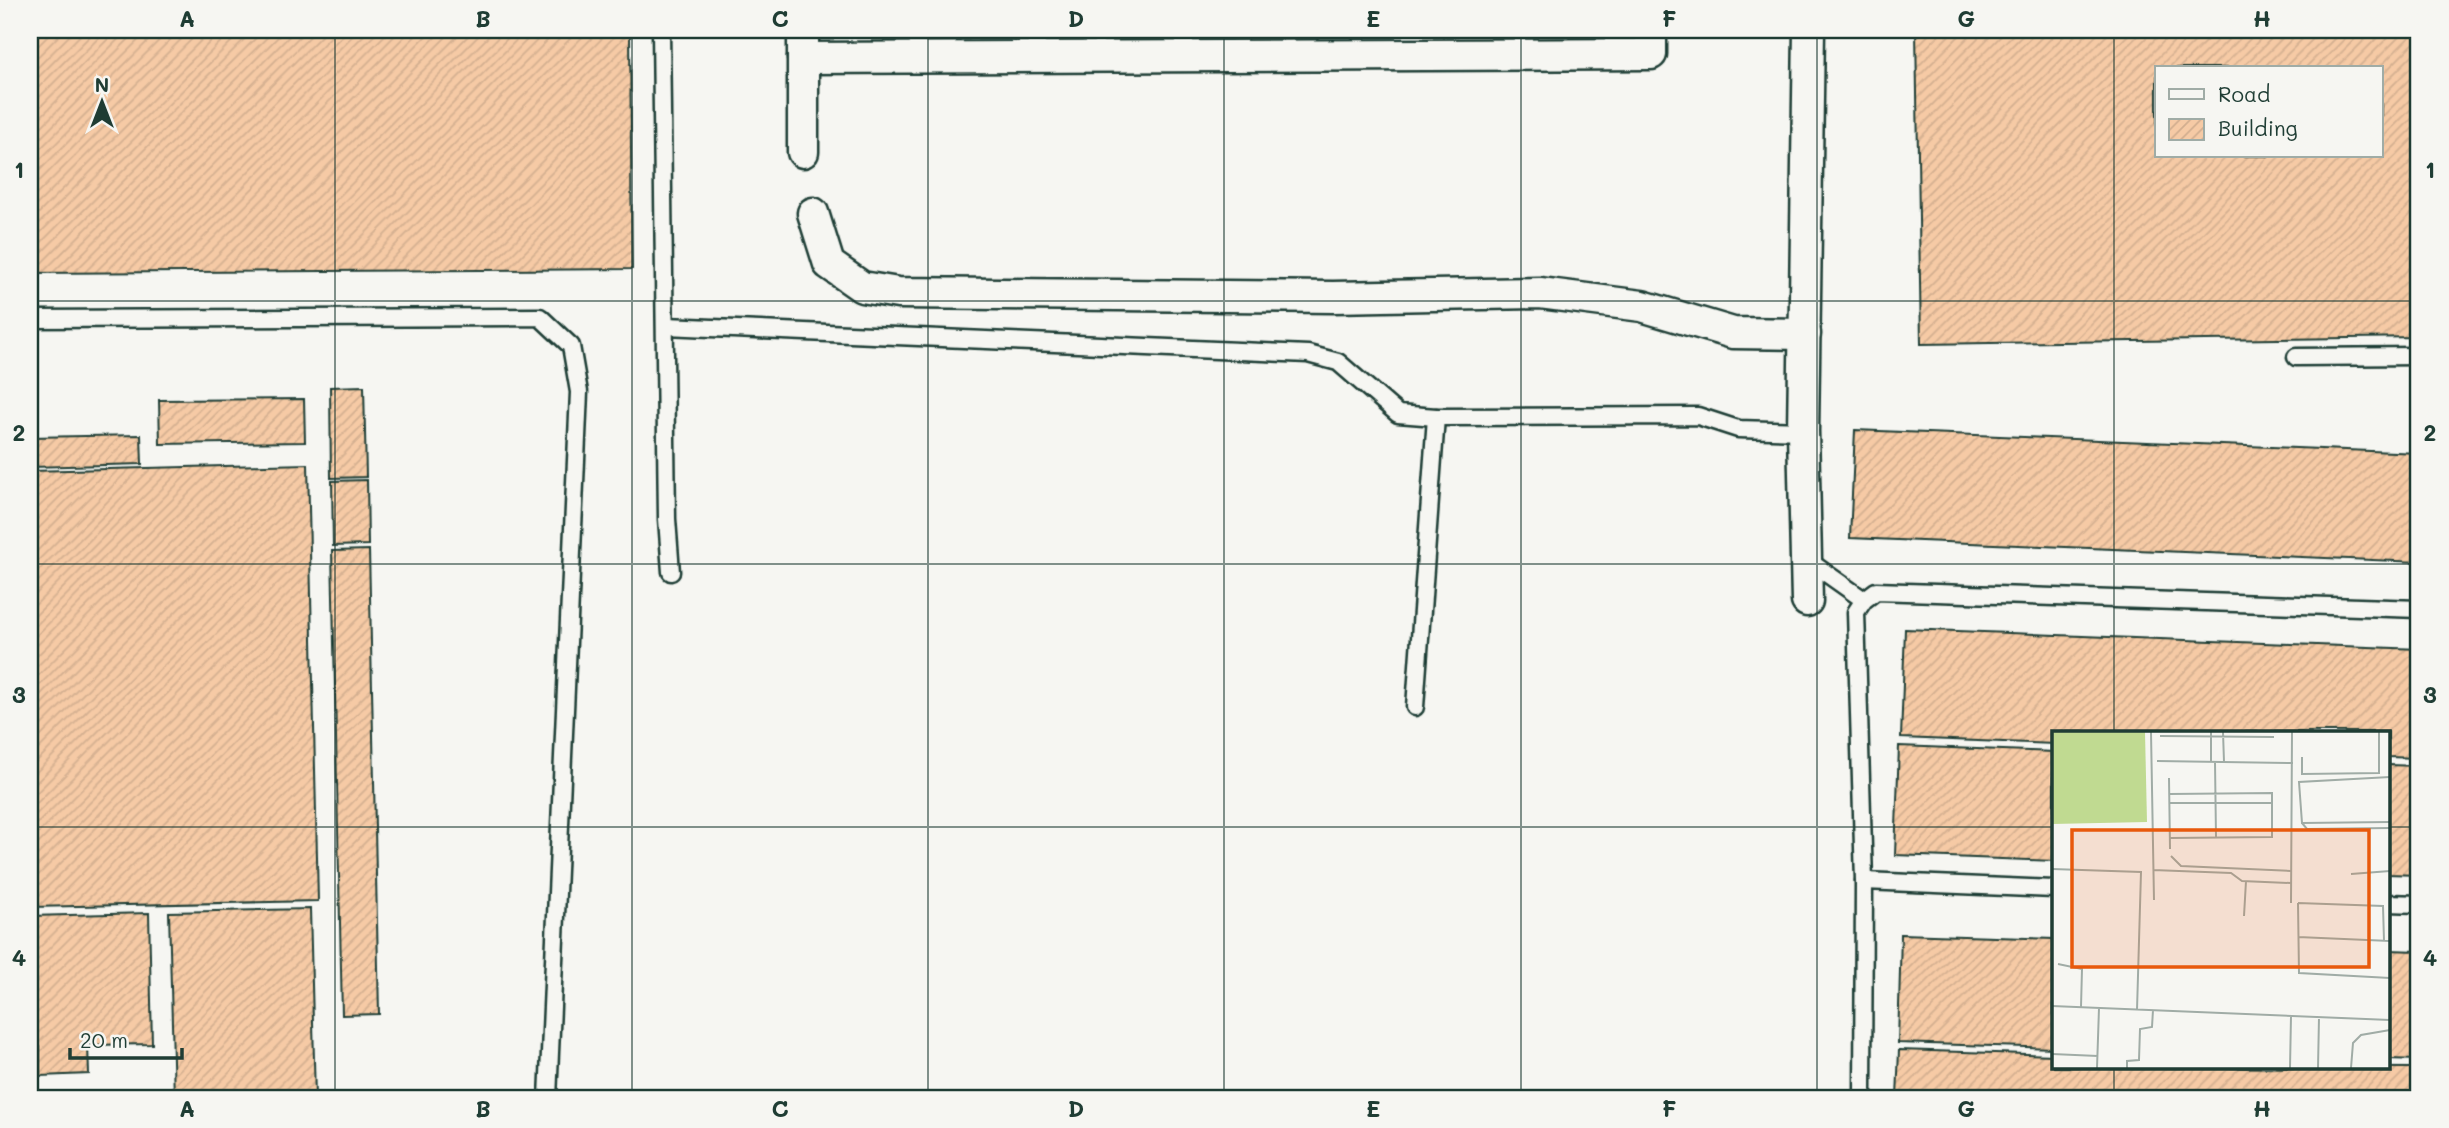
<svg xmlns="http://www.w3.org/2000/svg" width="2449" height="1128" font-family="Mali,sans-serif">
<defs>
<pattern id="building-hatch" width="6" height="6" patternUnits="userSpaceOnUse" patternTransform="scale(1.75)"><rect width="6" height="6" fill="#f6caa5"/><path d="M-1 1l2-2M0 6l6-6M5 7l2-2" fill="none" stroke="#d2ae8f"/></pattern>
</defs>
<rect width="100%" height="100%" fill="#f6f6f2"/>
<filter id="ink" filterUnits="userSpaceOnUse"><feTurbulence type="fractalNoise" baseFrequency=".0143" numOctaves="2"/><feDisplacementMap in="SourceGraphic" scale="14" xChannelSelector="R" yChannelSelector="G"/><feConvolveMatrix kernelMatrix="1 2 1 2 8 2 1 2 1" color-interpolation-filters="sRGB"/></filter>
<g filter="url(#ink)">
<g fill="url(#building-hatch)" stroke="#1f3d34" stroke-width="2" fill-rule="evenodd">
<polygon points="30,30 630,30 632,269 30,273"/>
<path d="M1916,30H2419V337L1921,344ZM2157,68H2381V156H2157Z"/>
<polygon points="364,386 366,477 331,478 330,387"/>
<polygon points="304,399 305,442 160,444 159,400"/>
<polygon points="1855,430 2419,453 2419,562 1850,538"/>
<polygon points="141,435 142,464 30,467 30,437"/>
<polygon points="308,464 318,901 30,907 30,471"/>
<polygon points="367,480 368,545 333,546 332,481"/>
<polygon points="369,550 379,1014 342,1015 332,551"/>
<polygon points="1905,629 2419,649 2419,758 2388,757 2388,732 2054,732 2054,744 1901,738"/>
<polygon points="1899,746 2054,752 2054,861 1895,855"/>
<polygon points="2388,765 2419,766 2419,875 2388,874"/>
<polygon points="310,909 315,1098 174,1098 169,912"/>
<polygon points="149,913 152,1044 88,1045 89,1074 40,1076 40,1047 30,1047 30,916"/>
<polygon points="1901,934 2054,939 2054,1048 1898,1043"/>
<polygon points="2388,950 2419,951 2419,1060 2388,1059"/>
<polygon points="1899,1050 2054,1055 2054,1067 2419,1068 2419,1098 1897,1098"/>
</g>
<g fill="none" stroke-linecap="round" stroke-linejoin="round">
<defs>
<g id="lane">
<polyline points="661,30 667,519 671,572"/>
<polyline points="30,319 540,317 571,346 579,392 548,1098"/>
<polyline points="666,326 1308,354 1338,362 1398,414 1436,417 1698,416 1738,429 1803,431"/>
<polyline points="2296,357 2419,356"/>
<polyline points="1806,559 1864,600"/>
<polyline points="1415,707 1436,417"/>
<polyline points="1864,881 2054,889"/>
<polyline points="2388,903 2419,904"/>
<polyline points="1863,1098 1864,881 1856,612 1864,600 1876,591 2419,609"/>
</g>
<g id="street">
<polyline points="803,58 1651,54 1651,30"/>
<polyline points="803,152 803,30"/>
<polyline points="813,213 829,264 862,287 898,293 1333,297 1540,293 1642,306 1733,333 1805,334"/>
<polyline points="1807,601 1803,431 1809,30"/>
</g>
</defs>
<use href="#lane" stroke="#1f3d34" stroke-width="21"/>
<use href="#street" stroke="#1f3d34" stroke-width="35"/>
<use href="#lane" stroke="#f6f6f2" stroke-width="16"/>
<use href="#street" stroke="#f6f6f2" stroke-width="30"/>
</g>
</g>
<path fill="none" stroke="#1f3d34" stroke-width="2" stroke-opacity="0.55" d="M335,30V1098M632,30V1098M928,30V1098M1224,30V1098M1521,30V1098M1817,30V1098M2114,30V732M30,301H2419M30,564H2419M30,827H2054M2388,827H2419M2114,1067V1098"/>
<g transform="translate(2052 731)">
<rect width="338" height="338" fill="#f6f6f2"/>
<path d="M0,1H93L95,91L0,93Z" fill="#c0da91"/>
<path fill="none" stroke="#a0aca6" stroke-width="2" d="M99,1L102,169M159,1V31M171,1L172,31M108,5L222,6M250,26V43L327,42V1M105,30L241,32M163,31L164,106M338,46L247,51L250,92L338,91M117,47L118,118M117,63L220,62V106L118,107M117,72H220M250,92L255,98L338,97M119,125L129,135L239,140M0,138L89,141L85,279M101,139L179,142L190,150L239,152M299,143L338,140M239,172L240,1M246,172L247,242L338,247M246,172L331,175L332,210M192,185L194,150M246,206L338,210M6,233L30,238L29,276M0,275L338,289M0,323L46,325M45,337L47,277M75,337V330L87,329L88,298L100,296L101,279M238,337L239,285M266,337L267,286M299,337L301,312L309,304L338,299"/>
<path fill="#e8590c" fill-opacity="0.15" stroke="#e8590c" stroke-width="3.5" d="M20,99H317V236H20Z"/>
<rect width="338" height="338" fill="none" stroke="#1f3d34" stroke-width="3.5"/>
</g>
<rect width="2449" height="1128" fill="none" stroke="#f6f6f2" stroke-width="77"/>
<rect x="2155" y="66" width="228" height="91" fill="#f6f6f2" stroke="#a0aca6" stroke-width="2"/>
<rect x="2169" y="89" width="35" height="10" fill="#f6f6f2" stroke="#a0aca6" stroke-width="2"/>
<text x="2218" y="102" font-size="21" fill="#1f3d34">Road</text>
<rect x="2169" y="119" width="35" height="21" fill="url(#building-hatch)" stroke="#a0aca6" stroke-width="2"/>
<text x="2218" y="136" font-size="21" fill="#1f3d34">Building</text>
<g transform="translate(102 102)" stroke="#f6f6f2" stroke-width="5" paint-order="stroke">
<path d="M0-5L12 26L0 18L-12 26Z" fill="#1f3d34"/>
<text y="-10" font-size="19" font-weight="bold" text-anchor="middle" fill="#1f3d34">N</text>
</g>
<path d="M70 1048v10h112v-10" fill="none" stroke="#1f3d34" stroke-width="3.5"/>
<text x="80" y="1048" font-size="21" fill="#1f3d34" stroke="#f6f6f2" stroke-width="5" paint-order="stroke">20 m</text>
<rect x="38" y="38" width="2372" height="1052" fill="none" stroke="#1f3d34" stroke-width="2.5"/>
<g font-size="23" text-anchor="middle" font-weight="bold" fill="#1f3d34">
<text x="187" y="27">A</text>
<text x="483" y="27">B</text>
<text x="780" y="27">C</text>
<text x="1076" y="27">D</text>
<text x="1373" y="27">E</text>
<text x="1669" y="27">F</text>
<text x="1966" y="27">G</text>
<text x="2262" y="27">H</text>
<text x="19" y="178">1</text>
<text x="2430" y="178">1</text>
<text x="19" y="441">2</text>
<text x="2430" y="441">2</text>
<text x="19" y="703">3</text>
<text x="2430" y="703">3</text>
<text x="19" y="966">4</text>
<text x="2430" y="966">4</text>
<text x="187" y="1117">A</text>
<text x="483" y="1117">B</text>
<text x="780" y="1117">C</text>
<text x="1076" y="1117">D</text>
<text x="1373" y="1117">E</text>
<text x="1669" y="1117">F</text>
<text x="1966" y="1117">G</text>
<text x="2262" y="1117">H</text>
</g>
</svg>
